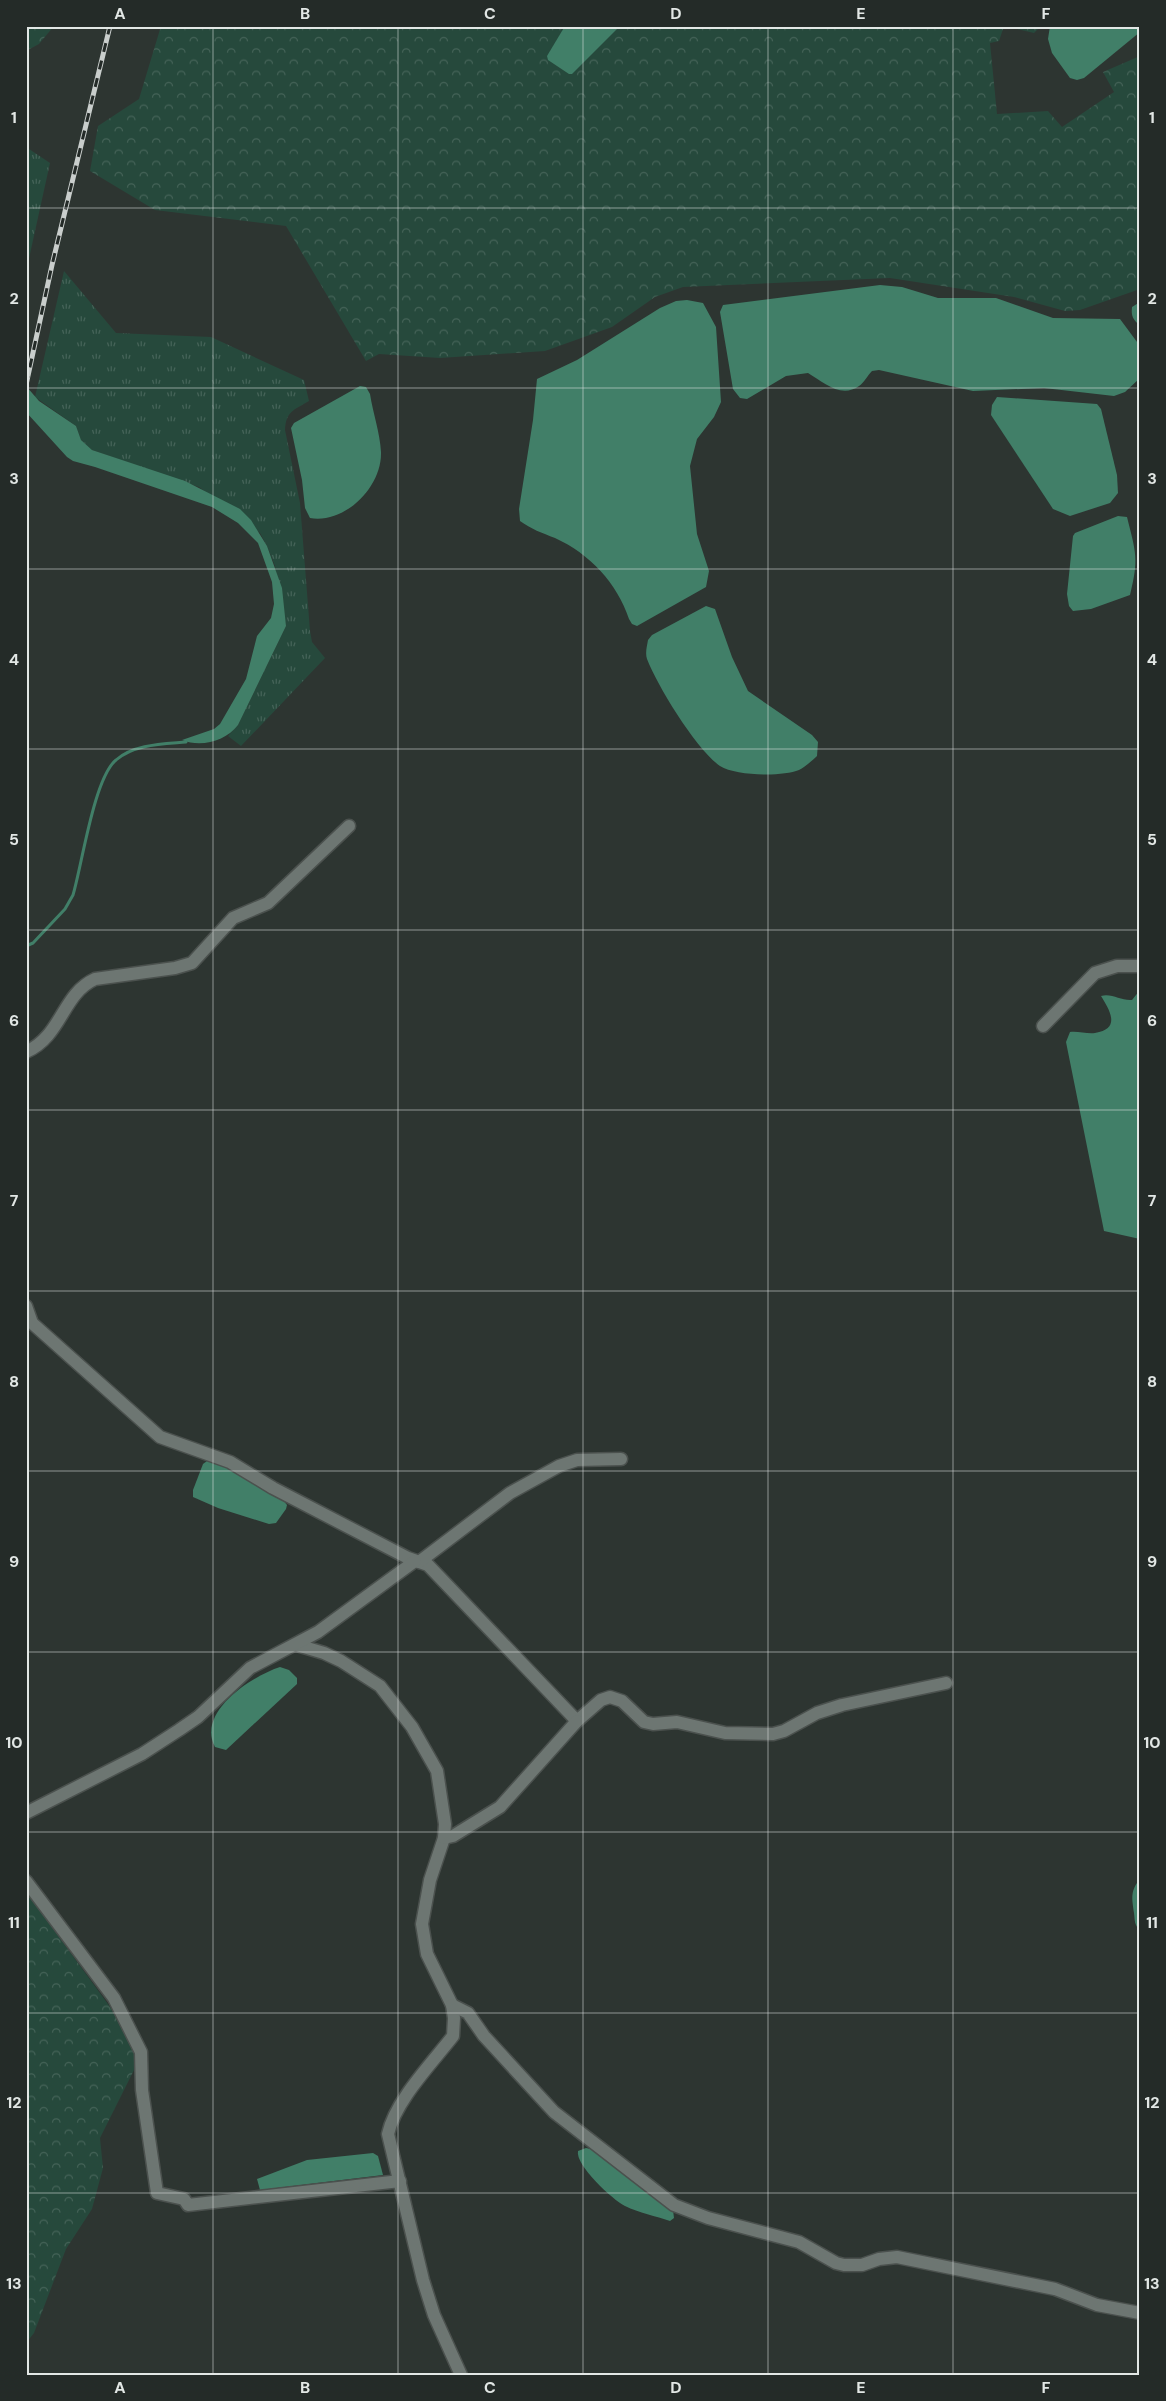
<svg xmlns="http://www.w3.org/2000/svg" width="1166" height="2401" font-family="'DM Sans',sans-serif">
<defs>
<pattern id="grass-tufts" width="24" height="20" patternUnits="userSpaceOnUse" patternTransform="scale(1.25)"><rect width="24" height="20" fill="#26493c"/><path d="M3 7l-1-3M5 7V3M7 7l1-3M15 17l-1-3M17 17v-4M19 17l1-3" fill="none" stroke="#456358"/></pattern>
<pattern id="forest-crowns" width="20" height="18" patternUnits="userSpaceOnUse" patternTransform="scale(1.25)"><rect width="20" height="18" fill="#26493c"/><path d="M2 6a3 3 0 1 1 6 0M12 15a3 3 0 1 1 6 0" fill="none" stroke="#456358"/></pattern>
</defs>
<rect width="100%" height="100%" fill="#2d3531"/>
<g fill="url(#grass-tufts)">
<polygon points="26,147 50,163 26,272"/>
<path d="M64,271L116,333L211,337L304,380L309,401C294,410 286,411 285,430L300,503L310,631L312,642L325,658L241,746L228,736L238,725L286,626L275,566L267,546L260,533L199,487L92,450L81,440L76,426L35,397Z"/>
</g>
<g fill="url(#forest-crowns)">
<polygon points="26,26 54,26 39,44 26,51"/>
<polygon points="161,26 1004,26 999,41 990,43 997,114 1048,111 1062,127 1114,92 1103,72 1140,56 1140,289 1080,310 1065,311 1014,297 890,278 683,287 655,297 612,327 545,351 440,358 379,354 366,361 286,226 155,210 90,171 98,126 139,99"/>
<polygon points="1005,26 1041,26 1034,33"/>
<polygon points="26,1892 124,2026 136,2056 135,2068 100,2138 103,2168 92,2209 66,2249 34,2333 26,2343"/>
</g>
<g fill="#417f68">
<polygon points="565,26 620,26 572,74 569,74 548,60 547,56"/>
<polygon points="1050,26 1140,26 1140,32 1084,78 1077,80 1070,78 1052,53 1048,39"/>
<path d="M880,285L902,287L938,298H996L1053,318L1120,319L1140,346V378L1125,392L1114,396L1044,388L973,391L879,370L872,371C867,376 864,383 859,386C841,399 823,382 808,373L786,376L747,399L740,398L733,389L720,312L723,305Z"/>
<path d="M687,300L703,303L716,327L721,402L714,417L697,439L690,466L697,534L709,571L706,587L637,626L632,624L629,619C617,583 590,554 555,538C542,533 531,529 520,521L519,509L533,420L537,379L577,360L660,308L676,301Z"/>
<path d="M1140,302V326C1133,319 1131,317 1132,307Z"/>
<path d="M26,386L39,401L76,426L81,440L92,450L185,481L240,509L251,520L267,546L282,588L286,626L238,725C226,741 201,748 182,740L214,729L220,724L246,679L257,636L271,618L274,604L272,582L258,543L238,523L212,507L95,467L73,461L67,457L26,412Z"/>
<path d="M360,386L366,387L370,394C373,413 380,433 381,452C382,487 345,524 310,518L305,508L302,480L291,428L294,423Z"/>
<polygon points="997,397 1097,404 1101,409 1117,475 1118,493 1110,503 1070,516 1053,509 991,415 992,405"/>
<path d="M1118,516L1127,517C1136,553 1139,559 1130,595L1091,609L1073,611L1069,606L1067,594L1073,536L1075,533Z"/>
<path d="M706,606L715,609L732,657L748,691L812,735L818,742L817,756C813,760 805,767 799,770C782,777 736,776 720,766C696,749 658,687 647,659C645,653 647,646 648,640L652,635Z"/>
<path d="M1140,990V1239L1104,1231L1066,1042L1070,1032C1078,1031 1087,1034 1095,1033C1122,1029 1109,1009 1101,996C1112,993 1121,1001 1132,1000Z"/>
<polygon points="207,1461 220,1462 283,1500 287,1505 286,1509 276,1523 269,1524 218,1508 193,1497 193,1490 203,1464"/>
<path d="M280,1667L289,1670L297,1678V1684L226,1750L215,1747C196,1712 252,1676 280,1667Z"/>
<path d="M1140,1879V1931C1134,1924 1135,1921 1134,1913C1132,1898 1130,1891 1140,1879Z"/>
<path d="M586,2148L595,2150L673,2210L674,2218L670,2221C656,2216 639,2213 625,2206C613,2200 575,2165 578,2151Z"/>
<polygon points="373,2153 378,2156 383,2175 260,2190 257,2179 307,2160"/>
</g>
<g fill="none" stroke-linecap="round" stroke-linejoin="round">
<path stroke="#417f68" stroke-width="3" d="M26,946L33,943L65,909L73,895C82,865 94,778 116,760C134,744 164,744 186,742"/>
<defs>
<g id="street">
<polyline points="1043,1026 1095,973 1117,966 1140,966"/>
<path d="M26,1052C62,1036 62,994 95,979L175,968L192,963L233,918L268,903L349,826"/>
<polyline points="26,1306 32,1323 160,1437 230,1462 273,1488 408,1558 428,1565 577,1721 601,1700 610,1697 622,1701 644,1722 653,1724 677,1722 725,1733 773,1734 784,1731 817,1713 842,1705 946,1683"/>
<polyline points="419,1562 510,1493 559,1466 577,1460 621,1459"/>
<path d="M297,1645L324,1653L341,1661L380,1686L412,1727L437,1771L445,1824L444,1838L430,1880L422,1924L427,1954L452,2005L454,2018L453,2036C432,2063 395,2101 388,2134L423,2280L434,2315L461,2375"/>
<polyline points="26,1813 142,1754 179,1730 198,1717 250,1668 318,1632 415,1561"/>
<polyline points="444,1838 453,1836 500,1807 577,1721"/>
<polyline points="26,1881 114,1998 141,2052 142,2090 157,2193 184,2199 188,2205 400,2181"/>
<polyline points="452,2005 468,2013 484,2036 554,2112 674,2205 708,2218 799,2242 836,2263 844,2265 862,2265 879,2259 897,2257 1055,2289 1097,2305 1140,2313"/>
</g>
</defs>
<use href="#street" stroke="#4b514e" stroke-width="15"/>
<use href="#street" stroke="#6d7672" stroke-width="12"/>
<defs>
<polyline id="rail" points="26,385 52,265 110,26"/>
</defs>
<use href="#rail" stroke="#c9cecc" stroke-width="5"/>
<use href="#rail" stroke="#242b28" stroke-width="3" stroke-dasharray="9" stroke-linecap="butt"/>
</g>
<path fill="none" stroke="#e2e7e5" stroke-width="1" stroke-opacity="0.55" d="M213,26V2375M398,26V2375M583,26V2375M768,26V2375M953,26V2375M26,208H1140M26,388H1140M26,569H1140M26,749H1140M26,930H1140M26,1110H1140M26,1291H1140M26,1471H1140M26,1652H1140M26,1832H1140M26,2013H1140M26,2193H1140"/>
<rect width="1166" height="2401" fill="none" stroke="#242b28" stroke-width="55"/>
<rect x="28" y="28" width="1110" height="2346" fill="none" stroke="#e2e7e5" stroke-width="2"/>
<g font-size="16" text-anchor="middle" font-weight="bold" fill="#e2e7e5">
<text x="120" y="19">A</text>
<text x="305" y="19">B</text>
<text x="490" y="19">C</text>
<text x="676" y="19">D</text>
<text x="861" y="19">E</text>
<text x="1046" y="19">F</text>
<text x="14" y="123">1</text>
<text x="1152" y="123">1</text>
<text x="14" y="304">2</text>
<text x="1152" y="304">2</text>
<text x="14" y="484">3</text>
<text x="1152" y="484">3</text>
<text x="14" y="665">4</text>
<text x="1152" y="665">4</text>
<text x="14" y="845">5</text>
<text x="1152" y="845">5</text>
<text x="14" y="1026">6</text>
<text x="1152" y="1026">6</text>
<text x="14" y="1206">7</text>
<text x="1152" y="1206">7</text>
<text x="14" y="1387">8</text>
<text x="1152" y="1387">8</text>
<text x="14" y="1567">9</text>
<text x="1152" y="1567">9</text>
<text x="14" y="1748">10</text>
<text x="1152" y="1748">10</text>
<text x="14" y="1928">11</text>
<text x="1152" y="1928">11</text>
<text x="14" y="2108">12</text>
<text x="1152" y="2108">12</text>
<text x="14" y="2289">13</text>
<text x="1152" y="2289">13</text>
<text x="120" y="2393">A</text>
<text x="305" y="2393">B</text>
<text x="490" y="2393">C</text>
<text x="676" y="2393">D</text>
<text x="861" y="2393">E</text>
<text x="1046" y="2393">F</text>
</g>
</svg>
